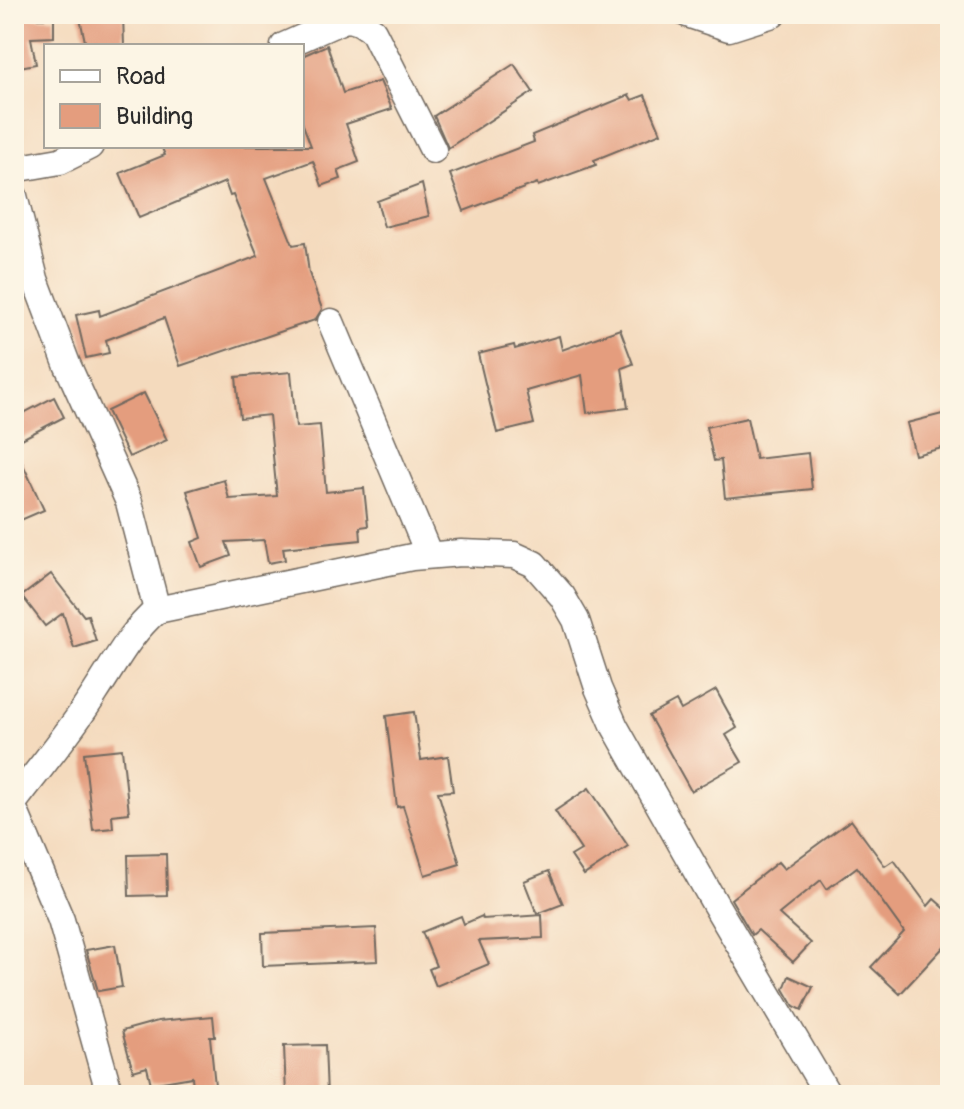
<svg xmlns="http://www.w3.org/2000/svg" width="964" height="1109" font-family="Pangolin,sans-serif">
<rect width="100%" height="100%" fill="#fcf5e5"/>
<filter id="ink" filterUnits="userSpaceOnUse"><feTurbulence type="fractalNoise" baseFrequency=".0125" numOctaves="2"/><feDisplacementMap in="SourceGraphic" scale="16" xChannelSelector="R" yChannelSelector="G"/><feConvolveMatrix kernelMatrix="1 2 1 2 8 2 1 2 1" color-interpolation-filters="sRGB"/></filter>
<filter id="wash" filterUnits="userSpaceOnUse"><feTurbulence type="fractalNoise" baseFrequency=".006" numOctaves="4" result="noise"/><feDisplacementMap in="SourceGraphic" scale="32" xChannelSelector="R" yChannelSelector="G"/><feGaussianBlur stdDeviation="1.8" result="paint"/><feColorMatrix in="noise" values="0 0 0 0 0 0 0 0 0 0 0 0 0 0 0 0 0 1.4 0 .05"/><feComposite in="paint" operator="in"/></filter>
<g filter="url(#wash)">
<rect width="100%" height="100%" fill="#f4dabd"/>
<g id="blocks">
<g fill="#e49d7e">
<polygon points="14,14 25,14 26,18 54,18 54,37 31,38 36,64 14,68"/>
<polygon points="79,14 123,14 124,46 86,46"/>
<polygon points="327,45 343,93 380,81 392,109 346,124 359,162 338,170 341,179 322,186 313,161 266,178 293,245 305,243 309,273 322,309 315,320 180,366 164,318 106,340 109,353 86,358 76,315 99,310 100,316 258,256 233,195 230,196 225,182 139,218 120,173 165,155 161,146 311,146 302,122 302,56"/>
<polygon points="514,64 533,92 448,148 434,116"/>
<polygon points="629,95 632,100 645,95 661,133 594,160 596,165 538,186 537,183 464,211 450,174 534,142 532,135"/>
<polygon points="422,184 429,216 384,227 377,201"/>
<polygon points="620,329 633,364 622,368 628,408 587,413 582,375 526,391 534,424 497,433 478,354 514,345 515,349 559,336 562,350"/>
<polygon points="291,372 296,427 320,425 326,492 364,488 368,526 360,527 361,540 283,548 285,560 268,563 264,540 226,542 231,556 201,567 192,542 202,538 187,491 224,480 229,499 277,496 269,415 240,418 236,377"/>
<polygon points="144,393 167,440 129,457 107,411"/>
<polygon points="54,397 64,417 14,443 14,418"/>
<polygon points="950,412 950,446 915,455 907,423"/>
<polygon points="747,418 756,459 808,453 812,489 725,498 721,460 714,461 706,427"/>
<polygon points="14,445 44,510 14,523"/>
<polygon points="51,574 84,616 88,615 96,641 74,648 63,613 45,626 22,596"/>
<polygon points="716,690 737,728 726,735 742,762 691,791 649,716 676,701 681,710"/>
<polygon points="414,712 421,760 448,756 453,791 438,792 460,864 425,875 403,806 397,807 386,716"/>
<polygon points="122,749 129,813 112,815 113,828 93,830 84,753"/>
<polygon points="589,788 628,846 584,875 571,856 581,850 555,811"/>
<polygon points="851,820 885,866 894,860 928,906 934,899 950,913 950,940 900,994 871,967 904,932 857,867 827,889 821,880 779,914 811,943 793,962 758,930 752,935 731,899 778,862 784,869"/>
<polygon points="166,854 167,895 129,896 128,855"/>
<polygon points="549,871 563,904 537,914 524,881"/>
<polygon points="542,915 543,938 479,941 489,964 436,986 429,969 436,966 422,932 461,916 464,924 482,916 483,919"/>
<polygon points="376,928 378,961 263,966 262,933"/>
<polygon points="115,945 122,987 98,991 86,950"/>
<polygon points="789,976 813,987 802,1010 794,1006 784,989"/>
<polygon points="213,1016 215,1037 210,1037 216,1095 194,1095 192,1077 151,1084 147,1067 133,1071 122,1031 158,1021"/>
<polygon points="325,1045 327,1095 286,1095 284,1046"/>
</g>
</g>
</g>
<g filter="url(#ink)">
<use href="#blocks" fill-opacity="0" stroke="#71685e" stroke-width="2"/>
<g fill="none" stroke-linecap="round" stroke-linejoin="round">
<defs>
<g id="minor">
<polyline points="687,14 729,28 773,14"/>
<path d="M284,46L345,19C357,19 363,24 373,31L433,150"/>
<polyline points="14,169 60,161 90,146"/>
<polyline points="14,196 35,279 67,364 129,502 157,610"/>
<polyline points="331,322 429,555"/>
<path d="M14,802C41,766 71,731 95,693C115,663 129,634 157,610L412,557L461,553L514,555L534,564L562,596L576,620L598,688L615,727L714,902L828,1095"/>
<polyline points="14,809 61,920 110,1095"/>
</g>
</defs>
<use href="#minor" stroke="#71685e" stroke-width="29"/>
<use href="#minor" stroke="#fff" stroke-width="26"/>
</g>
</g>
<rect width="964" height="1109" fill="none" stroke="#fcf5e5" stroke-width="48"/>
<rect x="44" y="44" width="260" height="104" fill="#fcf5e5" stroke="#a8a49b" stroke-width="2"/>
<rect x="60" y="70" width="40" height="12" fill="#ffffff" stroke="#a8a49b" stroke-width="2"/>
<text x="116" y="84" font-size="24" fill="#2b2b2b">Road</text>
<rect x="60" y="104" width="40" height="24" fill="#e49d7e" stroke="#a8a49b" stroke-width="2"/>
<text x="116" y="124" font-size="24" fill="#2b2b2b">Building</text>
</svg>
